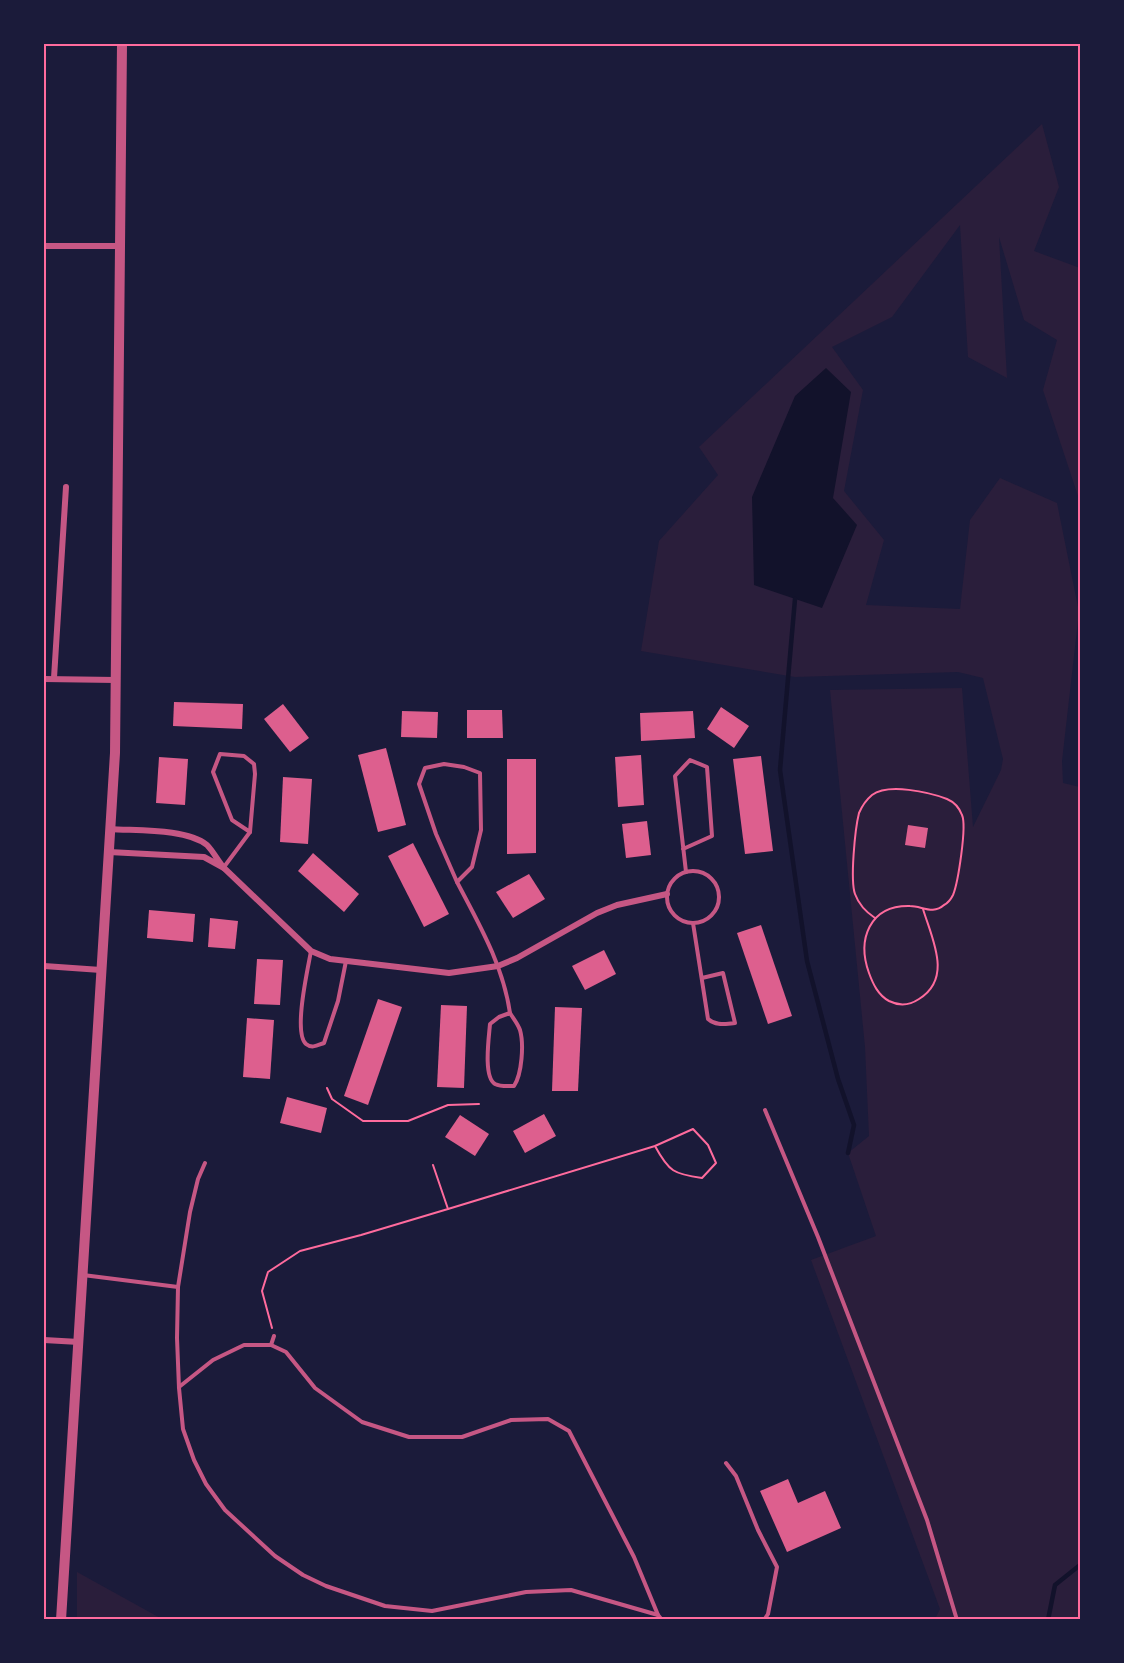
<svg xmlns="http://www.w3.org/2000/svg" width="1124" height="1663" font-family="'Titillium Web',sans-serif">
<rect width="100%" height="100%" fill="#1b1b3a"/>
<g fill="#2a1e3b">
<polygon points="1042,124 1059,187 1034,251 1080,268 1080,423 1078,496 1043,390 1057,340 1024,320 999,237 1007,378 968,357 960,225 892,317 832,347 863,390 844,491 884,540 866,605 960,609 970,520 1000,478 1057,503 1079,612 1062,761 1063,783 1080,787 1080,1619 935,1619 940,1609 811,1260 876,1236 848,1153 869,1136 865,1047 830,690 962,688 973,827 1001,770 1003,759 983,678 958,672 795,677 641,651 659,541 718,475 699,447"/>
<polygon points="77,1572 162,1619 77,1619"/>
</g>
<polygon fill="#12122b" points="826,368 851,392 833,498 857,525 822,608 754,585 752,497 795,396"/>
<g fill="none" stroke-linecap="round" stroke-linejoin="round">
<g stroke="#12122b" stroke-width="4.5">
<polyline points="795,599 780,770 807,961 838,1079 854,1125 848,1153"/>
<polyline points="1048,1620 1055,1585 1080,1565"/>
</g>
</g>
<g fill="#dd5f8e">
<polygon points="174,702 243,704 242,729 173,726"/>
<polygon points="283,704 309,738 290,752 264,719"/>
<polygon points="721,707 749,726 734,748 707,729"/>
<polygon points="467,710 502,710 503,738 467,738"/>
<polygon points="402,711 438,712 437,738 401,737"/>
<polygon points="693,711 695,738 641,741 640,713"/>
<polygon points="386,748 406,825 378,832 358,755"/>
<polygon points="641,755 644,805 618,807 615,757"/>
<polygon points="761,756 773,851 745,854 733,759"/>
<polygon points="159,757 188,759 185,805 156,803"/>
<polygon points="507,759 536,759 536,853 507,854"/>
<polygon points="283,777 312,779 308,844 280,842"/>
<polygon points="647,821 651,855 626,858 622,824"/>
<polygon points="908,825 928,828 925,848 905,845"/>
<polygon points="413,843 449,914 424,927 388,856"/>
<polygon points="313,853 359,894 344,912 298,871"/>
<polygon points="529,874 545,899 513,918 496,892"/>
<polygon points="149,910 195,914 193,942 147,938"/>
<polygon points="210,918 238,921 235,949 208,947"/>
<polygon points="761,925 792,1016 768,1024 737,933"/>
<polygon points="604,950 616,974 585,990 572,966"/>
<polygon points="257,959 283,960 280,1005 254,1004"/>
<polygon points="378,999 402,1007 368,1105 344,1096"/>
<polygon points="441,1005 467,1006 464,1088 437,1087"/>
<polygon points="555,1007 582,1008 578,1091 552,1091"/>
<polygon points="247,1018 274,1020 270,1079 243,1077"/>
<polygon points="287,1097 327,1108 321,1133 280,1123"/>
<polygon points="544,1114 556,1136 525,1153 513,1131"/>
<polygon points="460,1115 489,1134 475,1156 445,1137"/>
<polygon points="788,1479 798,1503 825,1491 841,1528 787,1552 760,1491"/>
</g>
<g fill="none" stroke-linecap="round" stroke-linejoin="round">
<g stroke="#ff6b9d" stroke-width="2">
<path d="M875,918C866,912 859,905 855,894C850,880 855,829 859,813C862,806 866,800 872,795C888,783 929,792 947,799C954,802 959,807 962,815C967,826 958,883 953,895C951,899 948,903 944,905C933,915 922,906 910,906C869,905 857,940 869,973C873,984 878,995 889,1001C899,1006 910,1005 919,999C953,978 932,939 923,909"/>
<polyline points="327,1088 332,1099 363,1121 408,1121 448,1105 479,1104"/>
<path d="M448,1209L655,1146C669,1172 674,1174 702,1178L716,1163L708,1145L693,1129L655,1146"/>
<polyline points="272,1328 262,1291 268,1272 300,1251 361,1235 448,1209 433,1165"/>
</g>
<g stroke="#c65784" stroke-width="4">
<polygon points="220,754 244,756 254,764 255,774 250,832 232,820 213,772"/>
<polygon points="444,764 464,767 480,773 481,830 472,867 457,882 436,834 419,784 425,768"/>
<polyline points="683,849 712,836 707,767 690,760 675,776 686,872"/>
<polyline points="224,867 250,832"/>
<circle cx="693" cy="897" r="26"/>
<path d="M457,882C479,924 503,965 510,1013"/>
<path d="M693,923L708,1019C716,1026 724,1024 735,1023L723,973L702,978"/>
<path d="M311,951C308,968 293,1033 306,1044C312,1049 318,1045 324,1043L338,1001L346,961"/>
<path d="M510,1013C513,1018 518,1024 520,1030C524,1044 522,1074 514,1086C508,1086 501,1087 495,1084C483,1077 489,1037 490,1024L499,1017Z"/>
<polyline points="765,1110 818,1237 927,1520 957,1620"/>
<polyline points="205,1163 198,1179 190,1212 178,1287 177,1338 179,1388 183,1429 194,1460 206,1484 225,1510 275,1556 303,1575 326,1586 385,1606 432,1611 526,1592 571,1590 658,1615"/>
<polyline points="83,1275 178,1287"/>
<polyline points="271,1345 286,1352 315,1388 362,1422 409,1437 462,1437 511,1420 548,1419 569,1431 634,1557 658,1615 662,1620"/>
<polyline points="179,1387 213,1360 244,1345 271,1345 274,1336"/>
<polyline points="726,1463 736,1476 758,1530 777,1567 768,1614 764,1620"/>
</g>
<g stroke="#c65784" stroke-width="6">
<polyline points="44,246 120,246"/>
<polyline points="54,678 66,487"/>
<polyline points="44,679 116,680"/>
<path d="M109,852L204,857L224,868C218,861 213,851 207,845C186,828 136,831 110,829"/>
<polyline points="224,868 311,951 330,959 449,973 498,966 517,958 597,913 617,905 667,894"/>
<polyline points="44,966 101,970"/>
<polyline points="44,1340 79,1342"/>
</g>
<polyline stroke="#c65784" stroke-width="10" points="61,1620 115,753 122,44"/>
</g>
<rect width="1124" height="1663" fill="none" stroke="#1b1b3a" stroke-width="90"/>
<rect x="45" y="45" width="1034" height="1573" fill="none" stroke="#ff6b9d" stroke-width="2"/>
</svg>
